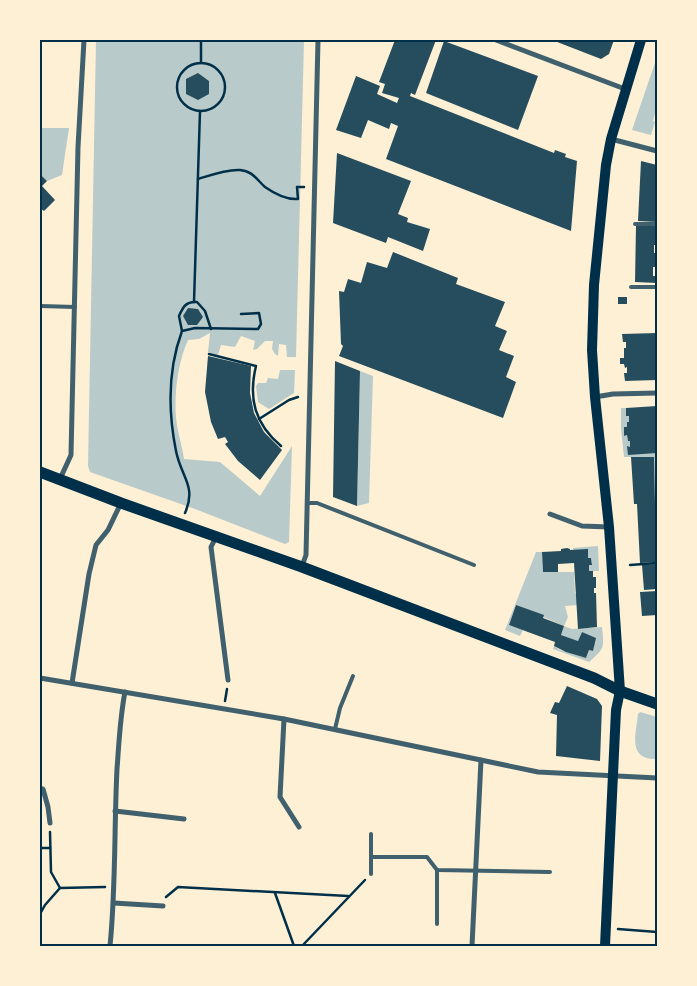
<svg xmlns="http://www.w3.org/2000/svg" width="697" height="986" font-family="'Roboto Serif',serif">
<rect width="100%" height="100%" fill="#fdf0d5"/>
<g fill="#b9caca">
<path d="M96,40H304L296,357H287L286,345L279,344L278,356L275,354L272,349L273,341H265L257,349L253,350L255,341L241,336L235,347L221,345L218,355L208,352L210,333L199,339L188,340C178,362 174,393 176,417C177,431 182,445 184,459L220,462L260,496L292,446L289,542L285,544L195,509L90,472L88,466Z"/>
<polygon points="657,57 657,105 653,121 655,122 651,135 632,130"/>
<polygon points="40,128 69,128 62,175 47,181 40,174"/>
<polygon points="280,370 295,370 294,393 269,409 258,402 256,386 258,383 266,383 268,378 278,379"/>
<polygon points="360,371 373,376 369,503 357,506"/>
<polygon points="621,408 626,408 626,416 629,416 629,422 627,422 627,427 624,428 624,436 627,435 628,441 630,441 630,447 627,447 657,453 657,503 655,503 654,457 624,457 621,428"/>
<polygon points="598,546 599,571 589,571 589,565 592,564 591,558 588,558 588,550 573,550 573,548"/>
<polygon points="536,552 542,552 543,572 574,572 575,594 577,594 578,605 565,606 568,617 564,626 516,605 509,625 523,630 520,636 505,630"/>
<path d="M564,626L572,629L602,627C604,648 605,648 589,662L553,649L554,646L560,650L586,658L589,650L593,651L595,638L582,632L578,641L561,635Z"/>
<path d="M640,712L657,717V759C627,760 636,734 638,714Z"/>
</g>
<g fill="#264d5e">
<polygon points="395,40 436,40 415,95 411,93 410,96 554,153 555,150 566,154 565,157 577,161 571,231 386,159 398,126 391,123 389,129 368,120 361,138 336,130 356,76 380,86 377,94 397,103 399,98 382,93 385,84 379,82"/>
<polygon points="552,40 614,40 609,54 601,59"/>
<polygon points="444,41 538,76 518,130 426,93"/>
<polygon points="198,73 209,81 209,94 198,100 186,94 186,79"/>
<polygon points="337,153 411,181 398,214 408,218 407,222 430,229 423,251 388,237 386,243 333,223"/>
<polygon points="641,161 657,165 657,222 638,221"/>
<polygon points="40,174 47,181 42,186 55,200 44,211 40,208"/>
<polygon points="636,226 657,226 657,245 654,245 654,253 657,253 657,267 653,267 653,276 657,276 657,283 635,282"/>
<polygon points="393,252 458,278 456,284 505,302 495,326 507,331 499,350 514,356 506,377 516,382 503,418 339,356 343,346 341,344 339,291 344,292 348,279 361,283 367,262 387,268"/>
<rect x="618" y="297" width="9" height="7"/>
<polygon points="188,308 198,309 203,317 197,325 188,325 183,316"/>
<polygon points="657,333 657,380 625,381 624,373 627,373 627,367 625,368 624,364 620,364 620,358 624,358 624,348 626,348 626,342 623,342 622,334"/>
<polygon points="208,356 251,366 250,393 254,413 264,432 282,450 260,480 238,461 225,444 228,442 225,437 218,439 211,422 205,392"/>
<polygon points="335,361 360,371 357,506 333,497"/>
<polygon points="657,406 657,453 628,455 627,446 630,447 630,441 628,441 627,435 624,436 624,427 627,427 627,422 629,422 629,416 626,416 626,408"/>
<polygon points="631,457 654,457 655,503 657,503 657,562 640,563 637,504 634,504"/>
<polygon points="567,548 570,549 570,550 588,549 588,558 591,558 592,565 589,565 589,571 593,571 593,577 596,577 596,588 594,588 594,593 596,593 597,627 578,629 574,563 558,564 558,572 543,572 542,552 561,551 561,549"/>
<polygon points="657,564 657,589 644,590 642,565"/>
<polygon points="657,591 657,615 642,616 640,592"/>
<polygon points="516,605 544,615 543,618 564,626 561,635 578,641 582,632 596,638 593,651 589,650 586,658 566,652 554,646 555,642 509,625"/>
<polygon points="567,686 597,699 602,706 600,761 556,756 557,715 550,713 555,702 559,703"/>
</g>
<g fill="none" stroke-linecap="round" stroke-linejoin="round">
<g stroke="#003049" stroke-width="2.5">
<polyline points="201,63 201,40"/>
<circle cx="201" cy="87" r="24"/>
<path d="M198,179C211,175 227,169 240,170C253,171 257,180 265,187C275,194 286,200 298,199L297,187H304"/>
<polyline points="194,302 200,111"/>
<path d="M182,331L179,316C183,307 186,301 197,302L205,311L211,329"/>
<path d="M209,354L256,366C248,399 255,424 281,446"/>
<polyline points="259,419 289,400 298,397"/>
<path d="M185,513C197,486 181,477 176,451C168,411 168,369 182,331L195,328L258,329L261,324L259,313L241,314"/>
<polyline points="630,565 657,563"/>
<polyline points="225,701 227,689"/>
<polyline points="50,832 51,872 60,888 105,887"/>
<polyline points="40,848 50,848"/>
<polyline points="275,893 294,946"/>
<polyline points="166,897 178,887 348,896"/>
<polyline points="40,914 45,905 60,888"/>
<polyline points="618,929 657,932"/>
<polyline points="302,946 365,880"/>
</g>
<g stroke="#3f606c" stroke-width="4">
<polyline points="635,224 657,224"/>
<polyline points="631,287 657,287"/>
<polyline points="40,306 75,307"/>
<polyline points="307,503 317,503 474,565"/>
<polyline points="335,729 340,708 353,676"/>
<polyline points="372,857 427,857 437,870 550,872"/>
<polyline points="371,874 371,834"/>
<polyline points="437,924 437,870"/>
</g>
<g stroke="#3f606c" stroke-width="5">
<polyline points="496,40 625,89"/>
<polyline points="611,139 657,151"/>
<polyline points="595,397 613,394 657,393"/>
<polyline points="60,479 71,455 78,147 84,40"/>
<polyline points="550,514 582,526 609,527"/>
<polyline points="216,537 211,547 228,680"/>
<polyline points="302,566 306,555 318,40"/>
<polyline points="40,678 284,719 538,772 657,778"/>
<polyline points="72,683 89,574 96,545 108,530 121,503"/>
<polyline points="284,719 280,797 299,827"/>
<polyline points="40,788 43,789 48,807 50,823"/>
<polyline points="115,811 184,819"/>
<polyline points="114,903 163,906"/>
<path d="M110,946C116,887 114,828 117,769C119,743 120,717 125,692"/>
<polyline points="472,946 481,760"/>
</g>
<polyline stroke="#003049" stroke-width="10" points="605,946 616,710 620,691 609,527 595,397 592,350 594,285 606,165 611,139 641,40"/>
<polyline stroke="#003049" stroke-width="11" points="40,472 121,503 302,567 594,678 620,691 657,704"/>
</g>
<rect width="697" height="986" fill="none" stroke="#fdf0d5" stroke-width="82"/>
<rect x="41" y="41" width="615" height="904" fill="none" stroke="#003049" stroke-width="2"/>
</svg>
